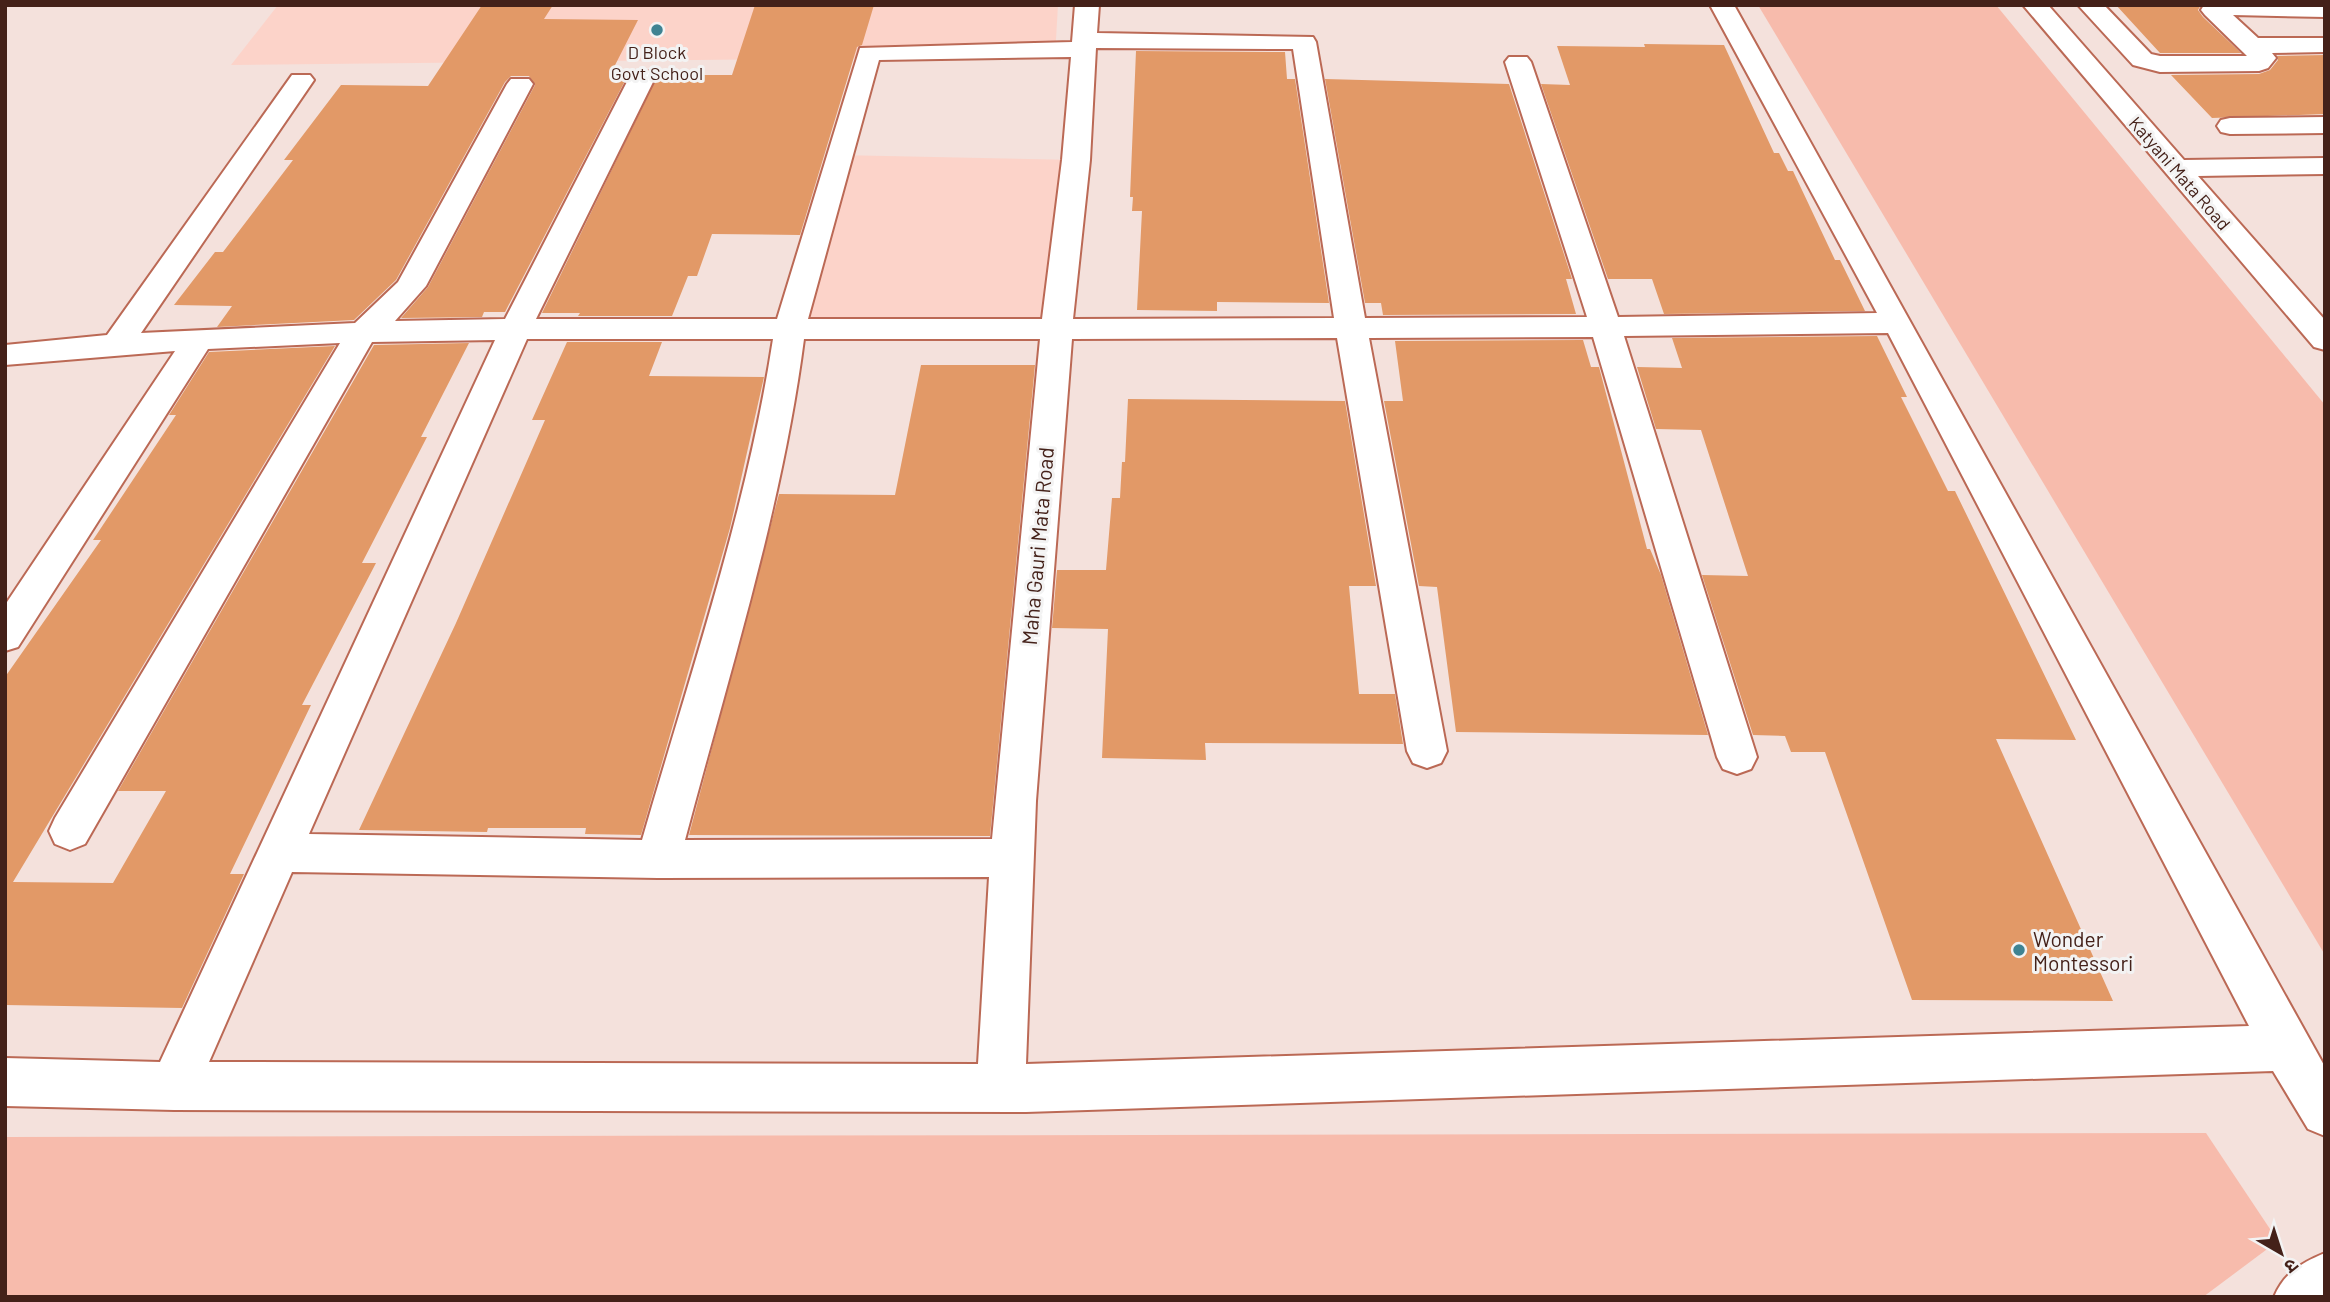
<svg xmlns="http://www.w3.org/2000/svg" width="2330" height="1302" font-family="Barlow,'Noto Sans Devanagari',sans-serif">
<rect width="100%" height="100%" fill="#f4e1dc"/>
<g fill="#fcd3c9">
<polygon points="278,5 1058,5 1055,56 231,65"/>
<polygon points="838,155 1076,160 1052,327 800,329"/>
</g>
<g fill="#f7bbac">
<polygon points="1758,5 1996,5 2325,405 2325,955"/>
<polygon points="2206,1133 2278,1241 2203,1297 5,1297 5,1137"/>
</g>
<g fill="#e29967">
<polygon points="482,5 553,5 544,19 638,20 610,75 628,75 505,312 484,312 482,317 401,318 428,287 535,85 529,76 511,76 505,82 396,280 354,320 217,327 232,306 174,305 215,252 223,252 293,160 284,160 341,85 428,86"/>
<polygon points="755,5 874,5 862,45 857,47 800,235 712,234 697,276 688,276 672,316 578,316 580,313 542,313 658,75 732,75"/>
<polygon points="2116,5 2201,5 2198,10 2203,17 2241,53 2160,53"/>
<polygon points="1644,44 1724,45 1774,153 1779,153 1788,171 1793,171 1835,260 1840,260 1865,311 1664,314 1652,279 1608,279 1541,84 1570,85 1557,46 1645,47"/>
<polygon points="1136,51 1285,52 1287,79 1295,79 1329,303 1217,302 1217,311 1137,310 1142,211 1132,211 1133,197 1130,197"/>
<polygon points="2325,55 2325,114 2212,118 2171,75 2259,74 2270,70 2278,60 2277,56"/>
<polygon points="1325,79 1509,84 1572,279 1566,279 1576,314 1383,315 1381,303 1365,303"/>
<polygon points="1877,336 1907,397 1901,397 1948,491 1955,491 2076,740 1996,739 2113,1001 1912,1000 1825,752 1791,752 1785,736 1753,735 1702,575 1748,576 1701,430 1656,429 1637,367 1682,368 1672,338"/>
<polygon points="1583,340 1591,367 1599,367 1647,549 1650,549 1661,575 1708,735 1456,732 1437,587 1419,586 1384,401 1403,401 1395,341"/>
<polygon points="567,342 662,342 649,376 764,377 730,528 641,835 585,834 586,828 488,828 487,832 359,830 456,623 545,420 532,420"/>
<polygon points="469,343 421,437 427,437 362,563 376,563 302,705 311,705 230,874 244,874 182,1008 5,1005 5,677 101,540 93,540 176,415 169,415 209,352 335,346 13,882 113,883 166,791 118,791 374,345"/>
<polygon points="921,365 1035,365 990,836 689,835 779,494 895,495"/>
<polygon points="1128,399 1345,401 1376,586 1349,586 1359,694 1395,694 1403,744 1205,743 1206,760 1102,758 1108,629 1052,628 1057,570 1106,570 1112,498 1120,498 1122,462 1125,462"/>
</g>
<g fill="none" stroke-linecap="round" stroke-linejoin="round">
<defs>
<g id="minor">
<path d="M1075,5H1099L1097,33L1313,37L1316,42L1365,318L1587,317L1505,62L1509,57H1527L1531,62L1618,317L1877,313L1710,5H1734L2325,1067V1136L2308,1129L2273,1071L1026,1112L174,1110L5,1106V1058L160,1062L495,340L372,342L85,844L70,850L55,844L49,831L55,818L340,343L208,349L18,647L5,651V605L175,351L5,365V345L107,335L292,75H310L314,80L141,333L355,323L398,282L507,84L511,79H529L533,84L426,286L395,321L505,319L630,76L634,71H652L656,76L536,319H777L860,48L1072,42ZM1096,48L1293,49L1334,318L1073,319L1090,160ZM1071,57L1062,160L1042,319H808L879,60ZM1888,333L2249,1026L1026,1064L1036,801L1072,339L1337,338L1407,751L1413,763L1427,768L1441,763L1447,751L1369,338L1593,337L1717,757L1723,769L1737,774L1751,769L1757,757L1624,336ZM527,339H773C747,509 690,674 642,840L309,834ZM804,339H1040L992,839L685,840C729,674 782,509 804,339ZM292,872L658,878L989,877L978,1064L209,1062Z"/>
<polygon points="2023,5 2048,5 2184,160 2325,158 2325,174 2198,176 2325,320 2325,350 2314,347"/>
<polygon points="2078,5 2104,5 2151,54 2160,56 2247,56 2205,15 2201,10 2204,5 2325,5 2325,17 2233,15 2258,38 2325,38 2325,52 2272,53 2276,58 2268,68 2259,71 2160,72 2133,65"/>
<polygon points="2325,117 2325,133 2230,134 2221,132 2217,126 2221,120 2230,118"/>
<path d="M2325,1253V1297H2274C2284,1273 2301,1263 2325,1253Z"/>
</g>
</defs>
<use href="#minor" stroke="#bb6955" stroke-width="4"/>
<use href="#minor" fill="#fff" fill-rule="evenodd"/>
</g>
<g fill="#3f8392" stroke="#f3f3f3" stroke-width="2.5">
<circle cx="657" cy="30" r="7"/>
<circle cx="2019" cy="950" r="7"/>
</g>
<g text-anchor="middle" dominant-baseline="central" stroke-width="6" stroke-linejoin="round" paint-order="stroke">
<g font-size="18" fill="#442119" stroke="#f3f3f3">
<text x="657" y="52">D Block<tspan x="657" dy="21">Govt School</tspan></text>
</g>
<g font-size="18" fill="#442119" stroke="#f3f3f3">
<text transform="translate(2180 173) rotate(49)">Katyani Mata Road</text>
</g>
<g font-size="21" fill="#442119" stroke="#f3f3f3">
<text transform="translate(1037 546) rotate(-85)">Maha Gauri Mata Road</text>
</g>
<g font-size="21" fill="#442119" stroke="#f3f3f3" text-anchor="start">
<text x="2033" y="938">Wonder<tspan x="2033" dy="24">Montessori</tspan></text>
</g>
</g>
<rect width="2330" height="1302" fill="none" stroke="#442119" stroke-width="14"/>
<g transform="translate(2281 1253) rotate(141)" stroke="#f3f3f3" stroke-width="5" paint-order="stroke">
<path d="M0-5L12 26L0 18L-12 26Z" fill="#442119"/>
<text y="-10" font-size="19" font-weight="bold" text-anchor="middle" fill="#442119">उ</text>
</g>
</svg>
